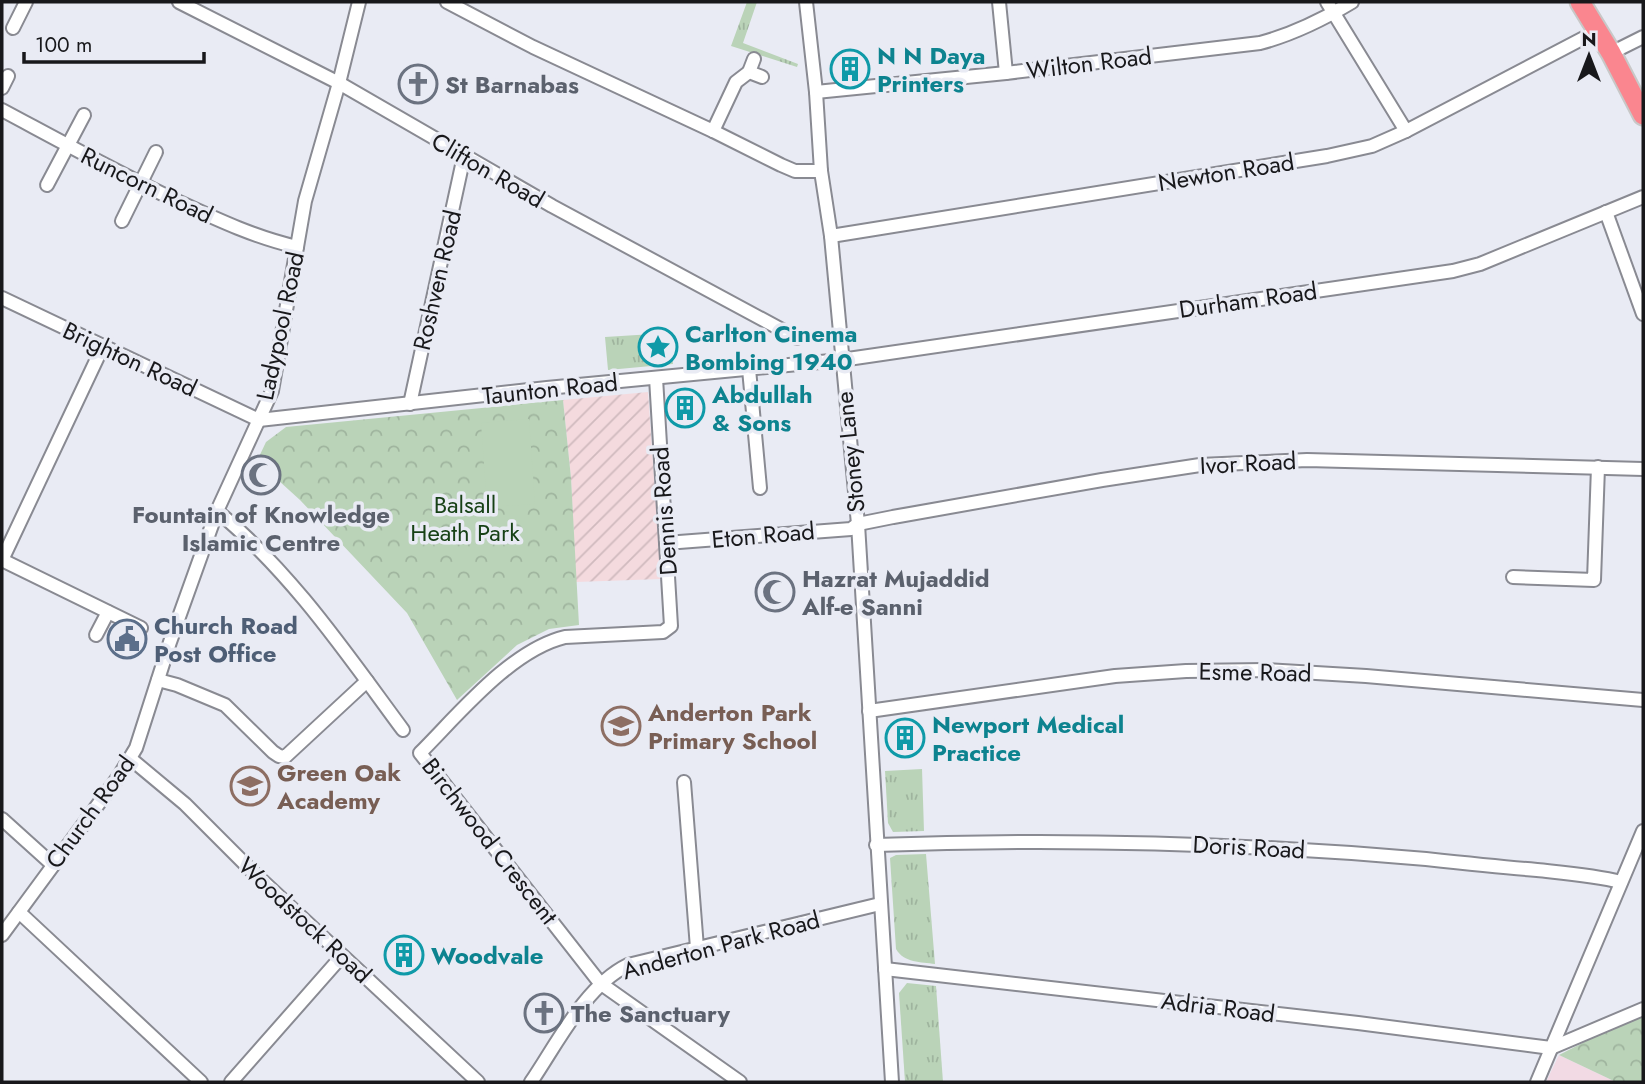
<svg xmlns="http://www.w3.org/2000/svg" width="1645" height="1084" font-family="Jost,sans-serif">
<defs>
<pattern id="industrial-furrows" width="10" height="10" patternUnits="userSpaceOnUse" patternTransform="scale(1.75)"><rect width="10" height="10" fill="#f4dade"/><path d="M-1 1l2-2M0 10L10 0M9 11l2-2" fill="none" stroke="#d0babe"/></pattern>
<pattern id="grass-tufts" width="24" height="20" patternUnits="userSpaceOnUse" patternTransform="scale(1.75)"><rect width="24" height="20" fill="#bad3b8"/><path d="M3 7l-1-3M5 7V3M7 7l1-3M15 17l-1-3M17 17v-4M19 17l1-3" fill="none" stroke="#9fb49e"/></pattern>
<pattern id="park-crowns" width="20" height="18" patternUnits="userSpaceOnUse" patternTransform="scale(1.75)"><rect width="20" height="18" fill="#bad3b8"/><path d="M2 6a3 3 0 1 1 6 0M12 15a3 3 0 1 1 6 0" fill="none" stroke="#9fb49e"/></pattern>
</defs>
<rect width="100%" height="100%" fill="#e9ebf4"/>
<polygon fill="url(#industrial-furrows)" points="648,392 661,579 576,582 571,478 563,400"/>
<polygon fill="#f2dae4" points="1559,1055 1616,1082 1546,1082"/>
<g fill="url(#grass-tufts)">
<polygon points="747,2 757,2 743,43 798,64 797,67 731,46"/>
<polygon points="669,333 673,364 608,370 605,337"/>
<polygon points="922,769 924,831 893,832 888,823 885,771"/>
<path d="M926,854L935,964C921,962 904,963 896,949L890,858L896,855Z"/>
<polygon points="907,983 936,986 943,1082 905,1082 899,993"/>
</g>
<g fill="url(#park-crowns)">
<polygon points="563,400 571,478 579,625 549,629 517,645 457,700 407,613 300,500 257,461 266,442 286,427"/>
<polygon points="1643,1012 1643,1082 1616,1082 1559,1055"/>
</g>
<polygon fill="#bad3b8" points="529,419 535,504 487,507 481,423"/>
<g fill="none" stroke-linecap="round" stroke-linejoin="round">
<defs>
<g id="minor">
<polyline points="179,2 339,83 552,206 797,338"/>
<polyline points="447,2 533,47 713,131 781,165 795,171 821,171"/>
<polyline points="806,2 816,92 821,171 831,236 858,524 892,1082"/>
<polyline points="999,2 1006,73"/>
<polyline points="1327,2 1406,131"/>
<polyline points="13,28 26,2"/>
<polyline points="1611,53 1643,37"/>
<polyline points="749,72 754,59"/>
<polyline points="2,88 8,76"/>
<path d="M816,92L1006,73L1260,43C1294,34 1322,20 1352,2"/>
<path d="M2,110C60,141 118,173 177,201C216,219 254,237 297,247"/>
<polyline points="713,131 736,82 749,72 762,77"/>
<polyline points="47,185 84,115"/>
<polyline points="1606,212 1643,314"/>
<polyline points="122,221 156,152"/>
<polyline points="831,236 1327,156 1372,146 1406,131 1597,31"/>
<polyline points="2,298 259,420"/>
<polyline points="749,369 760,488"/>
<path d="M656,378L671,626L663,632L565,637C511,650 459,714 420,753L600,983L740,1082"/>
<polyline points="410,404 464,156"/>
<polyline points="259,420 547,388 841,360 1453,271 1480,264 1643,197"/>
<path d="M217,511C292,573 346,653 403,730"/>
<polyline points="666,543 851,529 858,524 893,517 1102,480 1200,465 1307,460 1643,469"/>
<polyline points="2,560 103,346"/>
<polyline points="2,560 141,628"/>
<polyline points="1513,577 1594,580 1598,467"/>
<polyline points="96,635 108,612"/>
<polyline points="158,680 177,685 225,705 273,752 279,756 285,757 367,681"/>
<polyline points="869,711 1115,676 1186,671 1265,670 1366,676 1643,700"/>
<polyline points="131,759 185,804 253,872 478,1082"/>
<polyline points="684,782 697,948"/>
<polyline points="2,819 53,865"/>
<path d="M876,845C1059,838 1243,843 1426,859C1463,863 1500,867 1537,870C1565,873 1593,875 1621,882"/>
<polyline points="19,912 201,1082"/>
<polyline points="2,935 119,776 136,748 170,642 217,511 272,391 305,201 339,83 359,2"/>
<polyline points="885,969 1358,1023 1551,1048 1643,1009"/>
<polyline points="231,1082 342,956"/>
<path d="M531,1082C557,1044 585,986 628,965L880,904"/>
<polyline points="1537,1082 1643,831"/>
</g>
<polyline id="highway" points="1580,2 1611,53 1643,115"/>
</defs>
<use href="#minor" stroke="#898a92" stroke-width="16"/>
<use href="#highway" stroke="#c8c8c8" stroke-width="23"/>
<use href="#minor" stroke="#fff" stroke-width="12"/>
<use href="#highway" stroke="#fa868f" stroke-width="19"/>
</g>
<defs>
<symbol id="building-ring" viewBox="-11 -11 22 22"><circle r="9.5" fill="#e9ebf4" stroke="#0f9aa8" stroke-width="1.5"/><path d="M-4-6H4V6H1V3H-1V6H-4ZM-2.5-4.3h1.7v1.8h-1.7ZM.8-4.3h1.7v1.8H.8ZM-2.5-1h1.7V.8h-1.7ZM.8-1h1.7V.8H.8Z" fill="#0f9aa8"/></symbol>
<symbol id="church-ring" viewBox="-11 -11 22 22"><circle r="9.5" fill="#e9ebf4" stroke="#6b7280" stroke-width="1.5"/><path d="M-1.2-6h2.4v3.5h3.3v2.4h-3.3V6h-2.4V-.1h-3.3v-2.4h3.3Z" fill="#6b7280"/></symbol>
<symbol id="sight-ring" viewBox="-11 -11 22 22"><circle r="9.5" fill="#e9ebf4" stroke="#0f9aa8" stroke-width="1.5"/><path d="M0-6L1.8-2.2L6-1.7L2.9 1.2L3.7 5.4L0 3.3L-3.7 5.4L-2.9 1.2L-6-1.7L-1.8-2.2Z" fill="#0f9aa8"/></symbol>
<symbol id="mosque-ring" viewBox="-11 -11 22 22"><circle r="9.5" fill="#e9ebf4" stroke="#6b7280" stroke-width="1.5"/><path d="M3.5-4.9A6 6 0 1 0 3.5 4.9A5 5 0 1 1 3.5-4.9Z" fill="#6b7280"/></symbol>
<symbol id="civic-ring" viewBox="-11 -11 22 22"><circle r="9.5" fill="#e9ebf4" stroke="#5c6f8a" stroke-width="1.5"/><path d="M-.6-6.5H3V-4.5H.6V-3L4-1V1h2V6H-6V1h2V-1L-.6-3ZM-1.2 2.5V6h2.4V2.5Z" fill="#5c6f8a"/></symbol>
<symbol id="school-ring" viewBox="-11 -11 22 22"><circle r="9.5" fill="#e9ebf4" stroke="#8d6e63" stroke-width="1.5"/><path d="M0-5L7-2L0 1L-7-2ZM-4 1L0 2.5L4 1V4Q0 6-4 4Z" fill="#8d6e63"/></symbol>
</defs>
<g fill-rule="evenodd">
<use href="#building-ring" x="828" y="47" width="44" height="44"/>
<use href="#church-ring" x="396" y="62" width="44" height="44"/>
<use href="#sight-ring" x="636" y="325" width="44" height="44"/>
<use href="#building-ring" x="663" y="386" width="44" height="44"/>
<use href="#mosque-ring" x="239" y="453" width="44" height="44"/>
<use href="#mosque-ring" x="753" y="570" width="44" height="44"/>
<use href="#civic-ring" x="105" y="617" width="44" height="44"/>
<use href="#school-ring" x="599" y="704" width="44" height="44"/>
<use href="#building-ring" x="883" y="716" width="44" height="44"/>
<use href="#school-ring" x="228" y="764" width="44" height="44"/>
<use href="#building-ring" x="382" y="933" width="44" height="44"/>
<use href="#church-ring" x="522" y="991" width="44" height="44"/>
</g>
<g text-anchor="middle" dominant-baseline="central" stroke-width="7" stroke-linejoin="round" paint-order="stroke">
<g font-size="24" font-weight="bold" fill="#0d838f" stroke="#e9ebf4" text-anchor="start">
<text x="877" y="55">N N Daya<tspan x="877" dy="28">Printers</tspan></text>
<text x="685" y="333">Carlton Cinema<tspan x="685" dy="28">Bombing 1940</tspan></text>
<text x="712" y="394">Abdullah<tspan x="712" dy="28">&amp; Sons</tspan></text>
<text x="932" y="724">Newport Medical<tspan x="932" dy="28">Practice</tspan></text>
<text x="431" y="955">Woodvale</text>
</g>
<g font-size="24" fill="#18181b" stroke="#e9ebf4">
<text transform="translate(1089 63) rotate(-7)">Wilton Road</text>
<text transform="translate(488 170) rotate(30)">Clifton Road</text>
<text transform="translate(1226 172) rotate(-9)">Newton Road</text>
<text transform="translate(147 185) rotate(26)">Runcorn Road</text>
<text transform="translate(437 280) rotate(-77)">Roshven Road</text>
<text transform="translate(1248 300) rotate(-8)">Durham Road</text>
<text transform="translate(280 326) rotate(-78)">Ladypool Road</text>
<text transform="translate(130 359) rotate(25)">Brighton Road</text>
<text transform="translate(550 389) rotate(-6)">Taunton Road</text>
<text transform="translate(850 452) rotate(-96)">Stoney Lane</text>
<text transform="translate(1248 463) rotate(-3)">Ivor Road</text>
<text transform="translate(664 511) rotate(-94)">Dennis Road</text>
<text transform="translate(763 535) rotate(-5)">Eton Road</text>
<text transform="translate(1255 672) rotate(1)">Esme Road</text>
<text transform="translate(90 812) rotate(-54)">Church Road</text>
<text transform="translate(490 841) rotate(52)">Birchwood Crescent</text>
<text transform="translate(1249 847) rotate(3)">Doris Road</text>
<text transform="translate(305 920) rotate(43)">Woodstock Road</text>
<text transform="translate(721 945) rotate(-15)">Anderton Park Road</text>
<text transform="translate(1218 1007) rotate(7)">Adria Road</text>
</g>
<g font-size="24" font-weight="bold" fill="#5b616d" stroke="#e9ebf4" text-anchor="start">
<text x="445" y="84">St Barnabas</text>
<text x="261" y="514" text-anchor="middle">Fountain of Knowledge<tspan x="261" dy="28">Islamic Centre</tspan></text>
<text x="802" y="578">Hazrat Mujaddid<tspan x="802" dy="28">Alf-e Sanni</tspan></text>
<text x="571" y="1013">The Sanctuary</text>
</g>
<g font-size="24" fill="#174116" stroke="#e9ebf4">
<text x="465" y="504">Balsall<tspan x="465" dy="28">Heath Park</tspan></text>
</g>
<g font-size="24" font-weight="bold" fill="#4e5e75" stroke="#e9ebf4" text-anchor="start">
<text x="154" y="625">Church Road<tspan x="154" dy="28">Post Office</tspan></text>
</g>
<g font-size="24" font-weight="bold" fill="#785e54" stroke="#e9ebf4" text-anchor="start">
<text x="648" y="712">Anderton Park<tspan x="648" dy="28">Primary School</tspan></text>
<text x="277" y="772">Green Oak<tspan x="277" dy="28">Academy</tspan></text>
</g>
</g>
<rect width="1645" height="1084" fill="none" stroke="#18181b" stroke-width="7"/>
<g transform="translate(1589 56)" stroke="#e9ebf4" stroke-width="5" paint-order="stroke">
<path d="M0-5L12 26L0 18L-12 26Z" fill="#18181b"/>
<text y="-10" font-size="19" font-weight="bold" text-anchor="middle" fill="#18181b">N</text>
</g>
<path d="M24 52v10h180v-10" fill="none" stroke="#18181b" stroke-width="3.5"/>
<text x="35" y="52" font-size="21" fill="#18181b" stroke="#e9ebf4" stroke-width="5" paint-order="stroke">100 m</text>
</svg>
